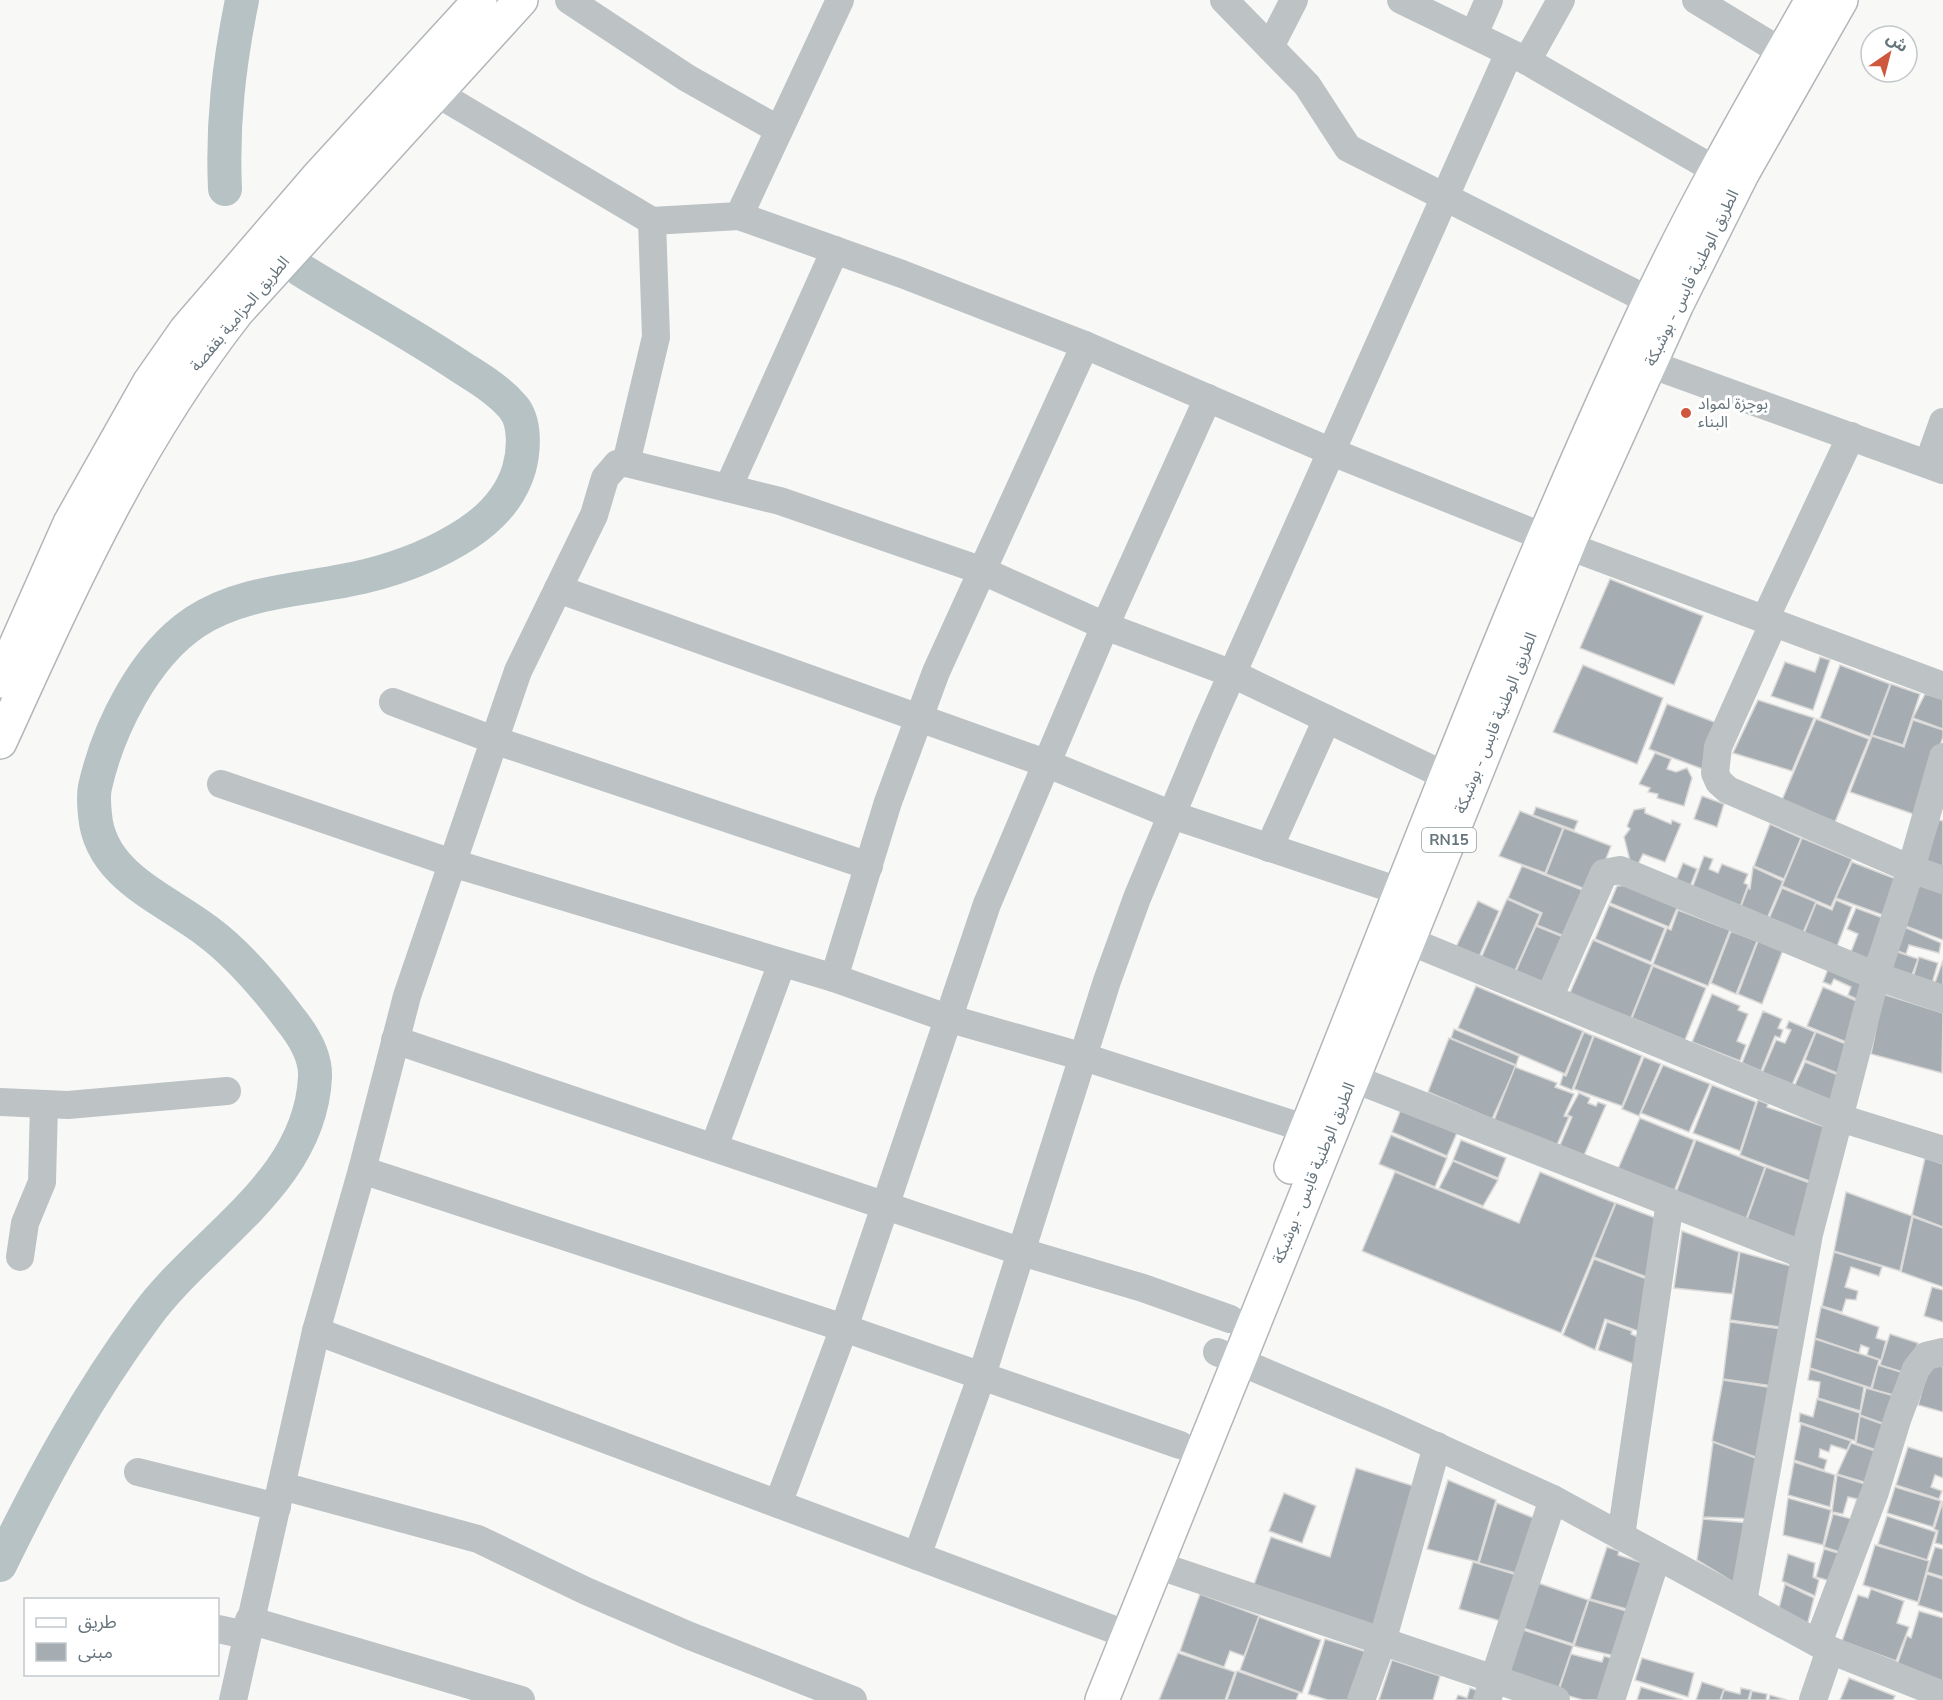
<svg xmlns="http://www.w3.org/2000/svg" width="1943" height="1700" font-family="'Nunito Sans','Noto Sans Arabic',sans-serif">
<rect width="100%" height="100%" fill="#f8f8f6"/>
<g fill="none" stroke-linecap="round" stroke-linejoin="round">
<g stroke="#b7c2c5" stroke-width="34">
<path d="M225,189C222,123 229,64 242,0"/>
<path d="M0,1565C43,1477 88,1394 146,1316C203,1238 310,1183 315,1077C316,1055 303,1035 290,1019C266,987 238,954 207,931C164,898 100,876 95,815C94,805 93,796 95,787C108,729 144,656 195,622C245,589 310,590 366,576C403,567 436,554 468,533C492,517 511,496 519,469C524,451 526,422 513,407C499,390 478,378 461,367C409,332 354,303 301,270"/>
</g>
</g>
<g fill="#a5adb2" stroke="#dad9d8" stroke-width="1.5">
<polygon points="1610,579 1703,616 1674,685 1580,648"/>
<polygon points="1820,657 1830,660 1813,710 1771,696 1785,662 1815,672"/>
<polygon points="1583,665 1663,698 1637,764 1553,732"/>
<polygon points="1840,665 1890,684 1870,737 1820,718"/>
<polygon points="1891,684 1920,694 1903,745 1872,735"/>
<polygon points="1925,694 1943,699 1943,729 1913,718"/>
<polygon points="1758,700 1814,718 1792,771 1733,753"/>
<polygon points="1667,704 1722,725 1708,771 1649,749"/>
<polygon points="1816,719 1869,739 1835,822 1782,800"/>
<polygon points="1913,720 1943,730 1943,737 1916,815 1850,792 1872,736 1904,747"/>
<polygon points="1655,753 1671,759 1667,769 1676,772 1687,768 1692,778 1684,806 1657,798 1658,794 1648,792 1650,788 1639,784"/>
<polygon points="1702,796 1724,804 1717,827 1694,819"/>
<polygon points="1536,807 1578,821 1574,830 1533,815"/>
<polygon points="1645,808 1645,813 1671,824 1672,820 1681,824 1665,862 1643,854 1638,864 1630,861 1624,837 1630,829 1627,826 1634,810"/>
<polygon points="1520,811 1563,828 1545,873 1499,856"/>
<polygon points="1939,820 1943,821 1943,868 1925,862"/>
<polygon points="1770,824 1801,838 1784,879 1754,866"/>
<polygon points="1564,828 1611,846 1593,892 1546,874"/>
<polygon points="1802,838 1852,859 1831,907 1782,886"/>
<polygon points="1704,856 1713,859 1709,869 1718,873 1722,864 1748,874 1744,883 1748,885 1739,910 1691,891"/>
<polygon points="1852,862 1896,879 1883,915 1836,898"/>
<polygon points="1683,863 1697,869 1689,889 1675,883"/>
<polygon points="1522,866 1587,892 1569,938 1537,925 1542,913 1508,898"/>
<polygon points="1753,867 1783,881 1766,921 1740,909 1748,888 1750,889"/>
<polygon points="1918,882 1943,891 1943,940 1903,925"/>
<polygon points="1631,885 1678,906 1669,927 1610,903 1617,886"/>
<polygon points="1782,888 1816,902 1802,935 1768,921"/>
<polygon points="1507,899 1540,914 1514,973 1481,958"/>
<polygon points="1836,900 1852,907 1836,949 1803,936 1816,903 1832,910"/>
<polygon points="1478,901 1499,911 1479,957 1456,947"/>
<polygon points="1609,905 1665,928 1651,962 1595,939"/>
<polygon points="1856,908 1891,921 1864,964 1849,957 1858,934 1847,929"/>
<polygon points="1678,910 1730,930 1708,986 1653,964 1667,928 1671,930"/>
<polygon points="1536,926 1568,939 1550,985 1516,971"/>
<polygon points="1902,926 1941,943 1939,953 1909,945 1906,954 1895,950"/>
<polygon points="1731,931 1757,941 1736,994 1711,983"/>
<polygon points="1593,940 1652,965 1631,1018 1569,995"/>
<polygon points="1758,941 1783,950 1762,1004 1738,994"/>
<polygon points="1892,950 1918,959 1910,980 1885,972"/>
<polygon points="1919,957 1938,963 1931,987 1912,981"/>
<polygon points="1943,960 1943,991 1933,988"/>
<polygon points="1653,966 1706,988 1685,1040 1632,1018"/>
<polygon points="1828,969 1861,983 1861,1001 1848,995 1851,987 1834,979 1831,985 1823,982"/>
<polygon points="1476,986 1583,1031 1565,1074 1458,1028"/>
<polygon points="1823,987 1859,1002 1851,1044 1807,1026"/>
<polygon points="1712,994 1740,1006 1738,1010 1748,1014 1737,1041 1746,1045 1740,1061 1692,1042"/>
<polygon points="1883,994 1943,1013 1942,1073 1871,1054"/>
<polygon points="1763,1011 1782,1019 1778,1028 1783,1030 1780,1038 1775,1036 1761,1071 1742,1063"/>
<polygon points="1789,1021 1815,1032 1792,1085 1762,1073 1776,1040 1785,1043 1791,1030 1786,1028"/>
<polygon points="1454,1029 1519,1056 1516,1065 1451,1038"/>
<polygon points="1584,1032 1593,1036 1572,1090 1560,1085 1563,1075 1566,1076"/>
<polygon points="1816,1032 1856,1048 1847,1077 1805,1060"/>
<polygon points="1594,1036 1642,1056 1622,1106 1574,1089"/>
<polygon points="1449,1038 1516,1066 1492,1119 1428,1092"/>
<polygon points="1644,1057 1661,1064 1639,1116 1622,1109"/>
<polygon points="1805,1062 1846,1078 1838,1104 1794,1087"/>
<polygon points="1663,1065 1710,1084 1689,1132 1641,1113"/>
<polygon points="1515,1067 1557,1083 1555,1087 1574,1094 1564,1116 1569,1117 1556,1147 1494,1120"/>
<polygon points="1712,1085 1756,1102 1740,1151 1693,1133"/>
<polygon points="1579,1093 1590,1098 1588,1103 1596,1106 1598,1102 1606,1105 1582,1160 1558,1150 1572,1117 1567,1115"/>
<polygon points="1758,1100 1768,1104 1767,1107 1825,1127 1820,1185 1740,1155"/>
<polygon points="1401,1109 1457,1133 1447,1156 1392,1132"/>
<polygon points="1640,1118 1694,1140 1673,1194 1617,1171"/>
<polygon points="1391,1135 1447,1158 1435,1187 1379,1164"/>
<polygon points="1461,1140 1506,1158 1498,1178 1453,1160"/>
<polygon points="1696,1140 1765,1167 1745,1222 1675,1195"/>
<polygon points="1925,1158 1943,1164 1943,1227 1912,1215"/>
<polygon points="1453,1161 1498,1180 1483,1206 1439,1188"/>
<polygon points="1766,1167 1818,1186 1799,1240 1746,1222"/>
<polygon points="1395,1172 1519,1223 1540,1172 1615,1203 1561,1333 1362,1251"/>
<polygon points="1846,1192 1912,1216 1900,1271 1834,1251"/>
<polygon points="1616,1203 1661,1220 1652,1279 1594,1257"/>
<polygon points="1913,1217 1943,1228 1943,1287 1901,1272"/>
<polygon points="1682,1231 1739,1252 1732,1294 1674,1288"/>
<polygon points="1740,1252 1798,1268 1788,1328 1730,1320"/>
<polygon points="1834,1252 1882,1267 1879,1276 1851,1267 1845,1287 1858,1291 1856,1300 1846,1299 1842,1312 1822,1306"/>
<polygon points="1594,1259 1652,1281 1646,1334 1605,1319 1595,1350 1563,1335"/>
<polygon points="1932,1287 1943,1290 1943,1322 1924,1316"/>
<polygon points="1821,1307 1879,1327 1876,1338 1886,1341 1881,1360 1867,1355 1869,1348 1861,1345 1859,1353 1815,1338"/>
<polygon points="1607,1322 1632,1331 1631,1334 1652,1343 1647,1369 1598,1350"/>
<polygon points="1730,1322 1790,1330 1780,1387 1723,1379"/>
<polygon points="1890,1334 1918,1343 1909,1374 1880,1365"/>
<polygon points="1815,1339 1879,1360 1871,1388 1810,1368"/>
<polygon points="1930,1363 1943,1367 1943,1412 1918,1405"/>
<polygon points="1878,1365 1907,1374 1904,1398 1872,1389"/>
<polygon points="1810,1369 1864,1387 1860,1411 1818,1398 1820,1382 1808,1380"/>
<polygon points="1723,1380 1780,1389 1769,1462 1712,1441"/>
<polygon points="1866,1388 1905,1399 1896,1428 1860,1415"/>
<polygon points="1817,1399 1860,1413 1855,1441 1799,1422 1800,1413 1813,1417"/>
<polygon points="1860,1416 1896,1429 1890,1455 1856,1443"/>
<polygon points="1801,1424 1851,1441 1847,1450 1831,1445 1829,1452 1820,1449 1819,1457 1827,1460 1824,1470 1794,1460"/>
<polygon points="1713,1442 1766,1462 1759,1519 1703,1517"/>
<polygon points="1851,1443 1890,1456 1881,1487 1837,1474"/>
<polygon points="1908,1447 1943,1458 1943,1478 1935,1475 1931,1487 1942,1491 1939,1499 1896,1485"/>
<polygon points="1794,1462 1835,1475 1830,1507 1788,1495"/>
<polygon points="1356,1468 1423,1489 1382,1635 1252,1590 1271,1537 1330,1557"/>
<polygon points="1837,1475 1880,1489 1851,1517 1857,1499 1848,1497 1843,1514 1832,1512"/>
<polygon points="1448,1480 1496,1500 1478,1562 1427,1549"/>
<polygon points="1895,1487 1941,1501 1933,1527 1887,1513"/>
<polygon points="1284,1493 1316,1506 1302,1543 1269,1531"/>
<polygon points="1788,1498 1831,1510 1823,1545 1783,1535"/>
<polygon points="1943,1501 1943,1545 1935,1543 1938,1531 1934,1529"/>
<polygon points="1497,1503 1536,1519 1519,1574 1479,1563"/>
<polygon points="1833,1514 1867,1523 1856,1557 1824,1547"/>
<polygon points="1887,1516 1936,1532 1927,1560 1878,1544"/>
<polygon points="1703,1519 1760,1524 1741,1587 1697,1560"/>
<polygon points="1875,1545 1929,1561 1918,1602 1863,1585"/>
<polygon points="1607,1547 1619,1551 1618,1555 1649,1565 1634,1611 1590,1599"/>
<polygon points="1935,1547 1943,1549 1943,1577 1927,1572"/>
<polygon points="1824,1549 1856,1558 1830,1581 1816,1577"/>
<polygon points="1788,1554 1815,1563 1813,1577 1819,1580 1815,1596 1782,1581"/>
<polygon points="1473,1562 1517,1575 1504,1622 1459,1609"/>
<polygon points="1927,1574 1943,1579 1943,1613 1918,1605"/>
<polygon points="1538,1583 1588,1600 1573,1644 1523,1628"/>
<polygon points="1785,1584 1814,1598 1807,1626 1778,1612"/>
<polygon points="1871,1589 1904,1601 1897,1623 1909,1627 1896,1661 1842,1641 1858,1595 1868,1598"/>
<polygon points="1200,1594 1259,1616 1244,1656 1230,1651 1224,1667 1180,1651"/>
<polygon points="1589,1600 1633,1613 1619,1657 1574,1646"/>
<polygon points="1919,1611 1943,1618 1943,1683 1897,1665 1907,1636 1911,1638"/>
<polygon points="1259,1617 1321,1640 1302,1693 1240,1670"/>
<polygon points="1523,1630 1573,1646 1557,1693 1507,1677"/>
<polygon points="1325,1639 1373,1654 1358,1700 1328,1700 1308,1694"/>
<polygon points="1178,1653 1235,1672 1225,1700 1159,1700"/>
<polygon points="1571,1654 1602,1662 1604,1656 1625,1662 1604,1700 1583,1700 1558,1693"/>
<polygon points="1642,1658 1694,1673 1688,1697 1635,1680"/>
<polygon points="1392,1660 1440,1676 1433,1700 1379,1700"/>
<polygon points="1237,1671 1299,1693 1296,1700 1227,1700"/>
<polygon points="1849,1678 1895,1696 1893,1700 1840,1700"/>
<polygon points="1702,1682 1724,1689 1720,1700 1696,1700"/>
<polygon points="1641,1687 1683,1700 1637,1700"/>
<polygon points="1470,1688 1482,1692 1479,1700 1456,1700 1458,1695 1467,1698"/>
<polygon points="1741,1688 1751,1690 1748,1700 1721,1700 1724,1690 1740,1694"/>
<polygon points="1752,1691 1767,1694 1766,1700 1750,1700"/>
<polygon points="1770,1695 1787,1700 1769,1700"/>
</g>
<g fill="none" stroke-linecap="round" stroke-linejoin="round">
<defs>
<g id="major">
<polyline points="0,681 70,523 149,383 186,330 317,178 480,0"/>
<path d="M0,742C70,589 133,445 237,312L521,0"/>
<path d="M1291,1167C1409,875 1518,579 1653,294C1701,193 1757,97 1812,0"/>
<polyline points="1102,1700 1571,538 1677,304 1742,174 1841,0"/>
</g>
</defs>
<use href="#major" stroke="#b1b7b9" stroke-width="36"/>
<g stroke="#bdc2c5" stroke-width="28">
<polyline points="569,0 687,78 779,130"/>
<polyline points="1224,0 1307,85 1348,148 1650,301"/>
<polyline points="1401,0 1527,61 1734,181"/>
<polyline points="1696,0 1782,52"/>
<polyline points="1474,34 1489,0"/>
<polyline points="1270,47 1294,0"/>
<polyline points="1527,61 1561,0"/>
<polyline points="435,92 652,221"/>
<polyline points="739,216 902,274 1085,345 1332,452 1544,537 1943,686"/>
<polyline points="1650,364 1943,470"/>
<polyline points="626,463 656,337 652,221 739,216 840,0"/>
<polyline points="1928,464 1943,422"/>
<polyline points="728,488 835,250"/>
<polyline points="558,589 1048,764 1172,815 1402,892"/>
<polyline points="1765,619 1851,436"/>
<polyline points="1774,622 1718,747 1715,773 1719,782 1728,790 1777,811 1911,869 1943,880"/>
<polyline points="393,702 494,740 869,866"/>
<polyline points="221,784 452,863 834,978 947,1018 1084,1057 1307,1129"/>
<polyline points="1269,848 1327,719"/>
<polyline points="1390,933 1840,1118 1943,1150"/>
<polyline points="834,978 888,802 936,672 1085,345"/>
<polyline points="1549,998 1604,873 1620,870 1876,976 1943,999"/>
<polyline points="395,1040 1022,1252 1143,1288 1230,1319"/>
<polyline points="1352,1078 1804,1255"/>
<polyline points="0,1102 68,1105 227,1091"/>
<polyline points="714,1147 782,963"/>
<polyline points="362,1170 844,1328 1180,1445"/>
<polyline points="20,1257 25,1223 42,1182 44,1104"/>
<polyline points="316,1331 1128,1635"/>
<polyline points="1217,1352 1387,1424 1553,1499 1830,1650 1943,1695"/>
<polyline points="138,1472 277,1507"/>
<polyline points="282,1486 478,1539 586,1591 690,1636 853,1700"/>
<polyline points="778,1504 844,1328 987,904 1105,626 1208,398"/>
<polyline points="1621,1536 1670,1202"/>
<polyline points="917,1556 982,1375 1107,981 1137,898 1208,728 1509,53"/>
<polyline points="1157,1565 1556,1700"/>
<polyline points="1743,1602 1809,1234 1876,976 1911,869 1943,757"/>
<polyline points="249,1620 521,1700"/>
<polyline points="218,1629 246,1635"/>
<polyline points="1818,1643 1875,1492 1898,1417 1916,1369 1926,1356 1943,1352"/>
<polyline points="233,1700 316,1331 362,1170 407,996 518,671 594,515 605,478 617,464 626,463 780,501 983,571 1105,626 1233,674 1448,777"/>
<polyline points="1361,1700 1382,1642 1437,1446"/>
<polyline points="1487,1700 1553,1499"/>
<polyline points="1611,1700 1657,1556"/>
<polyline points="1813,1700 1830,1650"/>
</g>
<use href="#major" stroke="#fff" stroke-width="33"/>
</g>
<circle fill="#cf573e" stroke="#fff" stroke-width="2" cx="1686" cy="413" r="6"/>
<g text-anchor="middle" dominant-baseline="central" stroke-width="6" stroke-linejoin="round" paint-order="stroke">
<rect fill="#fff" stroke="#949ea4" stroke-width="1.5" x="1422" y="828" width="54" height="24" rx="4.5"/>
<g font-size="15" font-weight="bold" fill="#66757d">
<text x="1449" y="840">RN15</text>
</g>
<g font-size="16" fill="#66757d" stroke="#fff">
<text transform="translate(1692 278) rotate(-64)">الطريق الوطنية قابس - بوشبكة</text>
<text transform="translate(240 314) rotate(-50)">الطريق الحزامية بقفصة</text>
<text transform="translate(1496 723) rotate(-68)">الطريق الوطنية قابس - بوشبكة</text>
<text transform="translate(1314 1173) rotate(-68)">الطريق الوطنية قابس - بوشبكة</text>
</g>
<g font-size="16" fill="#66757d" stroke="#fff" text-anchor="start">
<text x="1698" y="404">بوجزة لمواد<tspan x="1698" dy="18">البناء</tspan></text>
</g>
</g>
<rect x="24" y="1598" width="195" height="78" fill="#ffffff" stroke="#c2c8cb" stroke-width="1.5"/>
<rect x="36" y="1618" width="30" height="9" fill="#ffffff" stroke="#c2c8cb" stroke-width="1.5"/>
<text x="78" y="1628" font-size="18" fill="#66757d">طريق</text>
<rect x="36" y="1643" width="30" height="18" fill="#a5adb2" stroke="#c2c8cb" stroke-width="1.5"/>
<text x="78" y="1658" font-size="18" fill="#66757d">مبنى</text>
<g transform="translate(1889 54) rotate(35)"><circle r="28" fill="#ffffff" stroke="#c2c8cb" stroke-width="1.5"/>
<path d="M0-4.5L10 22L0 15L-10 22Z" fill="#cf573e"/>
<text y="-9" font-size="16" font-weight="bold" text-anchor="middle" fill="#66757d">ش</text>
</g>
</svg>
